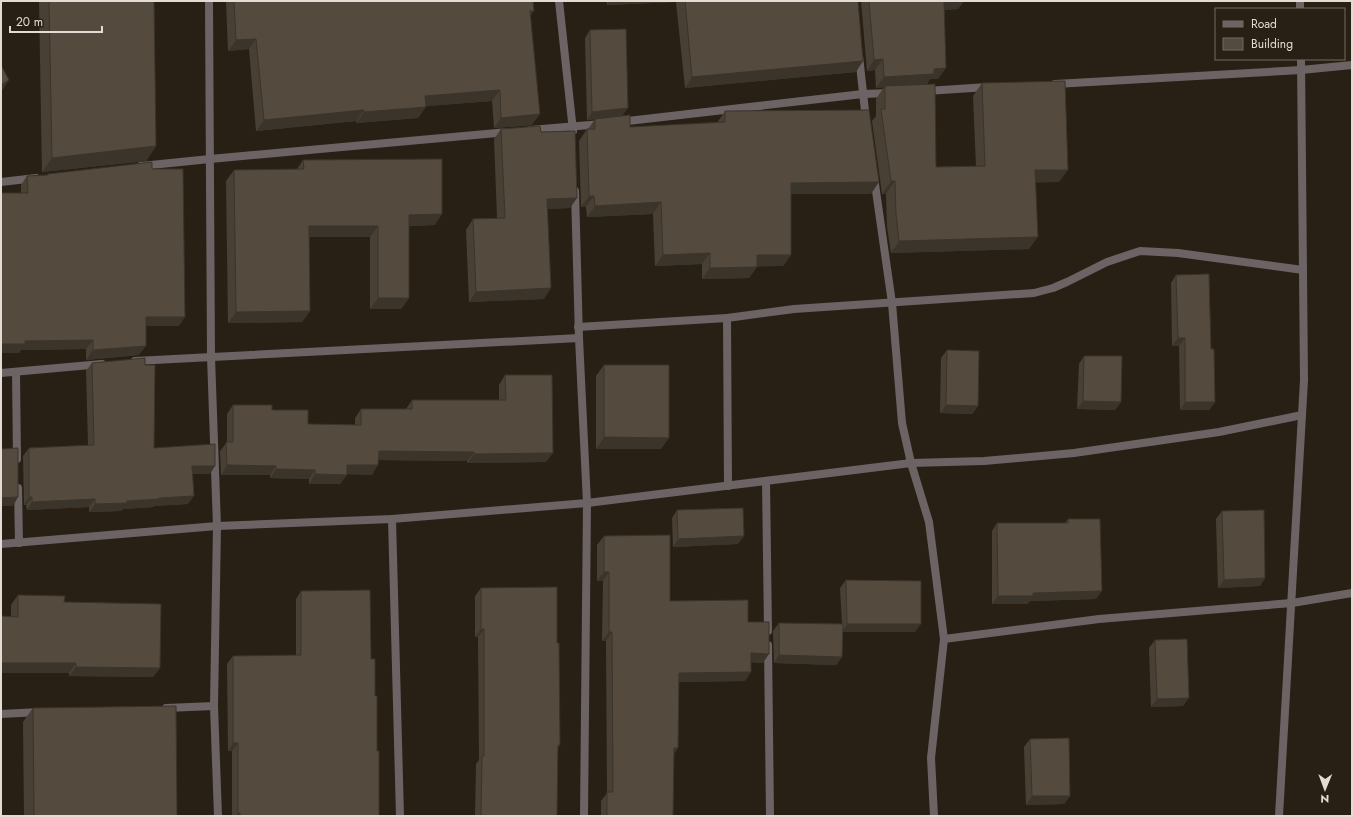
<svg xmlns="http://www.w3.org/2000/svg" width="1353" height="817" font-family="Jost,sans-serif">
<rect width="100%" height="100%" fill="#282014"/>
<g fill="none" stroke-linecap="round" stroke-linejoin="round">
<g stroke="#6c6365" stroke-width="8">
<polyline points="727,318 728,486"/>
<polyline points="578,327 727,318 794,309 1034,293 1053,288 1067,282 1107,262 1140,251 1178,253 1303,270"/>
<polyline points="135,361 579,338"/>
<polyline points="16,372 17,459"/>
<polyline points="1,373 102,364"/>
<polyline points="911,463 984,461 1074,453 1219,432 1302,415"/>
<polyline points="18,488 19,543"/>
</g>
<g stroke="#6c6365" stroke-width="8">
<polyline points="209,1 211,357 217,526 214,706 218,816"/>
<polyline points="559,1 573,131"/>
<polyline points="1300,1 1300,9"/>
<polyline points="859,56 866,120"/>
<polyline points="1055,84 1301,70 1352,65"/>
<polyline points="926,91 988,87"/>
<polyline points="619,122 863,94 890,93"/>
<polyline points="530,130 602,124"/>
<polyline points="141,166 210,159 508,132"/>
<polyline points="874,177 892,303 902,423 911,463 929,522 944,639"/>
<polyline points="1,182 36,178"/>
<polyline points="575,191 579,338 587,503 584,816"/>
<polyline points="766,481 768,631"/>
<polyline points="392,519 400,816"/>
<polyline points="1,544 217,526 392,519 587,503 911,463"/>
<polyline points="768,645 770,816"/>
<polyline points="166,708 214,706"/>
<polyline points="1,714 40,712"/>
<polyline points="934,816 931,758 944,639 1099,619 1292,603 1352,593"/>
<polyline points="1279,816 1304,380 1301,59"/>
</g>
</g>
<g fill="#484034">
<polygon points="39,1 154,1 156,146 146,161 42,172"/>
<polygon points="226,1 533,1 531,15 532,125 494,128 492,101 426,106 418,118 356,123 356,121 256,131 249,49 228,51"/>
<polygon points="607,1 858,1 856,72 685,88 676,2 607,5"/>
<polygon points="861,1 964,1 958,9 944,10 938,79 930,79 927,84 936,167 976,167 973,96 982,83 1059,182 1036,182 1029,249 891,253 887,227 886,194 882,194 872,121 876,116 876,99 884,87 876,88 875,70 867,71"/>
<polygon points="590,30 622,116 587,120 585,38"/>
<polygon points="725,111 871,194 791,194 791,255 783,266 757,266 749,278 702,279 702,264 655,266 653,214 587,217 586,207 581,207 579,141 587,129 588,129 595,119 630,127 717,123"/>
<polygon points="501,129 541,132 570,208 548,209 544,299 469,302 466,230 473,219 497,218 494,139"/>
<polygon points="303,160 435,225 409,226 409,298 401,309 370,309 370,237 309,237 310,311 302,322 228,323 226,181 234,170 297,169"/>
<polygon points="152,169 179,326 146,326 139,355 86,360 86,349 21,350 19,353 21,185 27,176 47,175 48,174"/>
<polygon points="1176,275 1211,349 1215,402 1209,410 1180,410 1179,346 1172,346 1171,283"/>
<polygon points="947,350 978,406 972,414 940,413 941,358"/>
<polygon points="1084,356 1121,402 1115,410 1077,409 1079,364"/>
<polygon points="92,363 145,365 154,448 210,474 193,474 188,504 154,506 154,507 123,509 121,511 89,512 89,507 27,510 26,505 24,505 23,456 29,448 88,445 86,371"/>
<polygon points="604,365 661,449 596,449 596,376"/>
<polygon points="505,375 546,462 467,463 467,461 378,460 372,475 347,474 340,484 309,484 309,479 270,478 270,475 221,475 220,451 227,442 227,414 233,405 272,410 308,424 355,425 355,418 361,409 406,409 412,400 499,400 499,385"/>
<polygon points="677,510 738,544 673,547 672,518"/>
<polygon points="1222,511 1265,578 1260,586 1218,588 1216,519"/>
<polygon points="1068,519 1096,599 1030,601 1027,604 992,604 992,531 997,523 1065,523"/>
<polygon points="604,536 670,601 748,622 763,663 751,662 745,681 679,682 674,754 673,816 601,816 601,801 607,793 606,641 602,641 603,581 597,581 597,545"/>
<polygon points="846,580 915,632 843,632 842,657 836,665 774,663 773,631 779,623 842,624 840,588"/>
<polygon points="481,588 557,643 560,745 557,748 557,816 475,816 476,764 479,760 478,637 475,637 475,596"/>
<polygon points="301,591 371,659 377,751 379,816 232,816 232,751 228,751 227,664 233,656 296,655 296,599"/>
<polygon points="18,595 64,602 160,668 153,677 69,676 69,673 1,673 1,616 11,617 11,605"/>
<polygon points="1155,640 1183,706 1151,707 1149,648"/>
<polygon points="33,708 177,816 24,816 23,722"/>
<polygon points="1030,739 1070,796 1064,804 1026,805 1024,747"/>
</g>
<g fill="#3b342b">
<polygon points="610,1 677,1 676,2 607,5"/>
<polygon points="943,1 964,1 958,9 936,10"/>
<polygon points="530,11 534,11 526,22"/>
<polygon points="256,39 249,49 228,51 236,40"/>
<polygon points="883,59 875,70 867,71 874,60"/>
<polygon points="863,61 856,72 685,88 692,77"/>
<polygon points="946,68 938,79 930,79 926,85 876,88 884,77 934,69"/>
<polygon points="9,80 1,92 1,85"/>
<polygon points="500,90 492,101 417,107 425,96"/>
<polygon points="426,107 418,118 356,123 364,112"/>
<polygon points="628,108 622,116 587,120 592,112"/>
<polygon points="364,110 356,121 256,131 264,120"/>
<polygon points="540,114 532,125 494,128 501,118"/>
<polygon points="156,146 146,161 42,172 52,158"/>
<polygon points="1035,170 1068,170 1059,182 1027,183"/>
<polygon points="891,181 895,181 886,194 882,194"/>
<polygon points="879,182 871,194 783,194 791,183"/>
<polygon points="589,196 594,196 586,207 581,207"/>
<polygon points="577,198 570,208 540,209 547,199"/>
<polygon points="661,202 653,214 587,217 595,206"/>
<polygon points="442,214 435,225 401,226 409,215"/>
<polygon points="309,226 378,226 370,237 301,237"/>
<polygon points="1038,237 1029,249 891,253 899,241"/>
<polygon points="710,253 702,264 655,266 663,255"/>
<polygon points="757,255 791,255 783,266 748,267"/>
<polygon points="757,267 749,278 702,279 710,268"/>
<polygon points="551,288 544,299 469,302 476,292"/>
<polygon points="378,298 409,298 401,309 370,309"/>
<polygon points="310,311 302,322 228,323 236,312"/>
<polygon points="146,317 185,317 179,326 139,326"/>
<polygon points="1178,338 1185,338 1179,346 1172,346"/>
<polygon points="93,340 86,349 21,350 19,353 1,353 1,344 25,341"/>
<polygon points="146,346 139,355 86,360 93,350"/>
<polygon points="1083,401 1121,402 1115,410 1077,409"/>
<polygon points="1185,402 1215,402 1209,410 1180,410"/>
<polygon points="946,405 978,406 972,414 940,413"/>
<polygon points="604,437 669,438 661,449 596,449"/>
<polygon points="379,451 474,452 467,461 372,460"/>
<polygon points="553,453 546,462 467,463 474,454"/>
<polygon points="227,465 276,466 270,475 221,475"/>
<polygon points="347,465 378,465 372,475 340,474"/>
<polygon points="192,466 215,466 210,474 187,474"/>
<polygon points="276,469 315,470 309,479 270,478"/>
<polygon points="315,474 347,475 340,484 309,484"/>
<polygon points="194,496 188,504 154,506 154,507 123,509 121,511 89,512 95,504 127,501"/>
<polygon points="18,497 13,506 1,506 1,498"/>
<polygon points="29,497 32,497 26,505 24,505"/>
<polygon points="95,499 89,507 27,510 32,502"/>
<polygon points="744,536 738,544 673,547 678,539"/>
<polygon points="604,572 609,572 603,581 597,581"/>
<polygon points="1265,578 1260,586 1218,588 1224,580"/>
<polygon points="1102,591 1096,599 1030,601 1027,604 992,604 998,596 1033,593"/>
<polygon points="847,624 921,624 915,632 842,632"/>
<polygon points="481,629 484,629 478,637 475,637"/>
<polygon points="609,632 612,632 606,641 602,641"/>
<polygon points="751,653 769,654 763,663 745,662"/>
<polygon points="779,655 842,657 836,665 774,663"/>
<polygon points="1,663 76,663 69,673 1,673"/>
<polygon points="76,667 160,668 153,677 69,676"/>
<polygon points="751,672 745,681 672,682 679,673"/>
<polygon points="1189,698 1183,706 1151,707 1157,699"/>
<polygon points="233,743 238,743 232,751 228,751"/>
<polygon points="674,748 678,748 672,757"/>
<polygon points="1032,796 1070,796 1064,804 1026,805"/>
<polygon points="238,813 240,813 238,816 236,816"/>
</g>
<g fill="#544a3d" stroke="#3b342b">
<polygon points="49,1 154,1 156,146 52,158"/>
<polygon points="234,1 533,1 534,11 530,11 540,114 501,118 500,90 425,96 426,107 364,112 364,110 264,120 256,39 236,40"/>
<polygon points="685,1 858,1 863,61 692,77"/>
<polygon points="869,1 944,1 946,68 934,69 934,74 884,77 883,59 874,60"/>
<polygon points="626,29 628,108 592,112 590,30"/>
<polygon points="1,65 9,80 1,85"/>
<polygon points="1065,81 1068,170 1035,170 1038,237 899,241 896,214 895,181 891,181 881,109 885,109 885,86 935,84 936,167 985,166 982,83"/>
<polygon points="869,110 879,182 791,183 791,255 757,255 757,267 710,268 710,253 663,255 661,202 595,206 594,196 589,196 587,129 595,129 595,119 630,115 630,127 725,122 725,111"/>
<polygon points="540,126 541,132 575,131 577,198 547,199 551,288 476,292 473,219 505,218 501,129"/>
<polygon points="442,159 442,214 409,215 409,298 378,298 378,226 309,226 310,311 236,312 234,170 304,169 303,160"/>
<polygon points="152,162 152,169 183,169 185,317 146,317 146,346 93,350 93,340 25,341 25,344 1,344 1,193 28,193 27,176 48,175 48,174"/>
<polygon points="1209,274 1211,349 1214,349 1215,402 1185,402 1185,338 1178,338 1176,275"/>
<polygon points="947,350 979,351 978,406 946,405"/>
<polygon points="1084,356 1122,356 1121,402 1083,401"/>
<polygon points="145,358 145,365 155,365 154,448 215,444 215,466 192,466 194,496 159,498 159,499 127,501 127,503 95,504 95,499 32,502 32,497 29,497 29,448 94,445 92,363"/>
<polygon points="604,365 669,365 669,438 604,437"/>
<polygon points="505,375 552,375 553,453 474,454 474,452 379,451 378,465 347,465 347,475 315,474 315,470 276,469 276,466 227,465 226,442 233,442 233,405 272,405 272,410 308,410 308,424 361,425 361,409 412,409 412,400 506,400"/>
<polygon points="18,448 18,497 1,498 1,449"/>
<polygon points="743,508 744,536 678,539 677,510"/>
<polygon points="1264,510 1265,578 1224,580 1222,511"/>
<polygon points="1068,519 1100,519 1102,591 1033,593 1033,596 998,596 997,523 1068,523"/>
<polygon points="670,535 670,601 748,600 748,622 769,622 769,654 751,653 751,672 679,673 678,748 674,748 673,816 607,816 607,792 613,792 612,632 609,632 609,572 604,572 604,536"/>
<polygon points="846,580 921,581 921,624 847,624"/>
<polygon points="557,587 557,643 559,643 560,745 558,745 557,816 481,816 482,756 484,756 484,629 481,629 481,588"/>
<polygon points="370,590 371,659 375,659 375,696 377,696 377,751 379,751 379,816 240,816 240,813 238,813 238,743 233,743 233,656 301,655 301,591"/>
<polygon points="18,595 65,596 64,602 161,604 160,668 76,667 76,663 1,663 1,616 18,617"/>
<polygon points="779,623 843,624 842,657 779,655"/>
<polygon points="1187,639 1189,698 1157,699 1155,640"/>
<polygon points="176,706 177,816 34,816 33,708"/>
<polygon points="1069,738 1070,796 1032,796 1030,739"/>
</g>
<rect width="1353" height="817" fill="none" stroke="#e2dcd4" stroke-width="4"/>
<rect x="1215" y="8" width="130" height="52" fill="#282014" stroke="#726b61"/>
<rect x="1223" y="21" width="20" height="6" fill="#6c6365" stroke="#726b61"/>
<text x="1251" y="28" font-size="12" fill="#e2dcd4">Road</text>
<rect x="1223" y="38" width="20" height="12" fill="#544a3d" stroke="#726b61"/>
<text x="1251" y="48" font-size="12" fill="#e2dcd4">Building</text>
<g transform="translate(1325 789) rotate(181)" stroke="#282014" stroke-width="3" paint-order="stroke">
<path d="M0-3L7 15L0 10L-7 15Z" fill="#e2dcd4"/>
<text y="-6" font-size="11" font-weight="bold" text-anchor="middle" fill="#e2dcd4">N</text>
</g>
<path d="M10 26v6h92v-6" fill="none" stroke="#e2dcd4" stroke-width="2"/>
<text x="16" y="26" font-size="12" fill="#e2dcd4" stroke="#282014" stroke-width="3" paint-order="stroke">20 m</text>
</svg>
